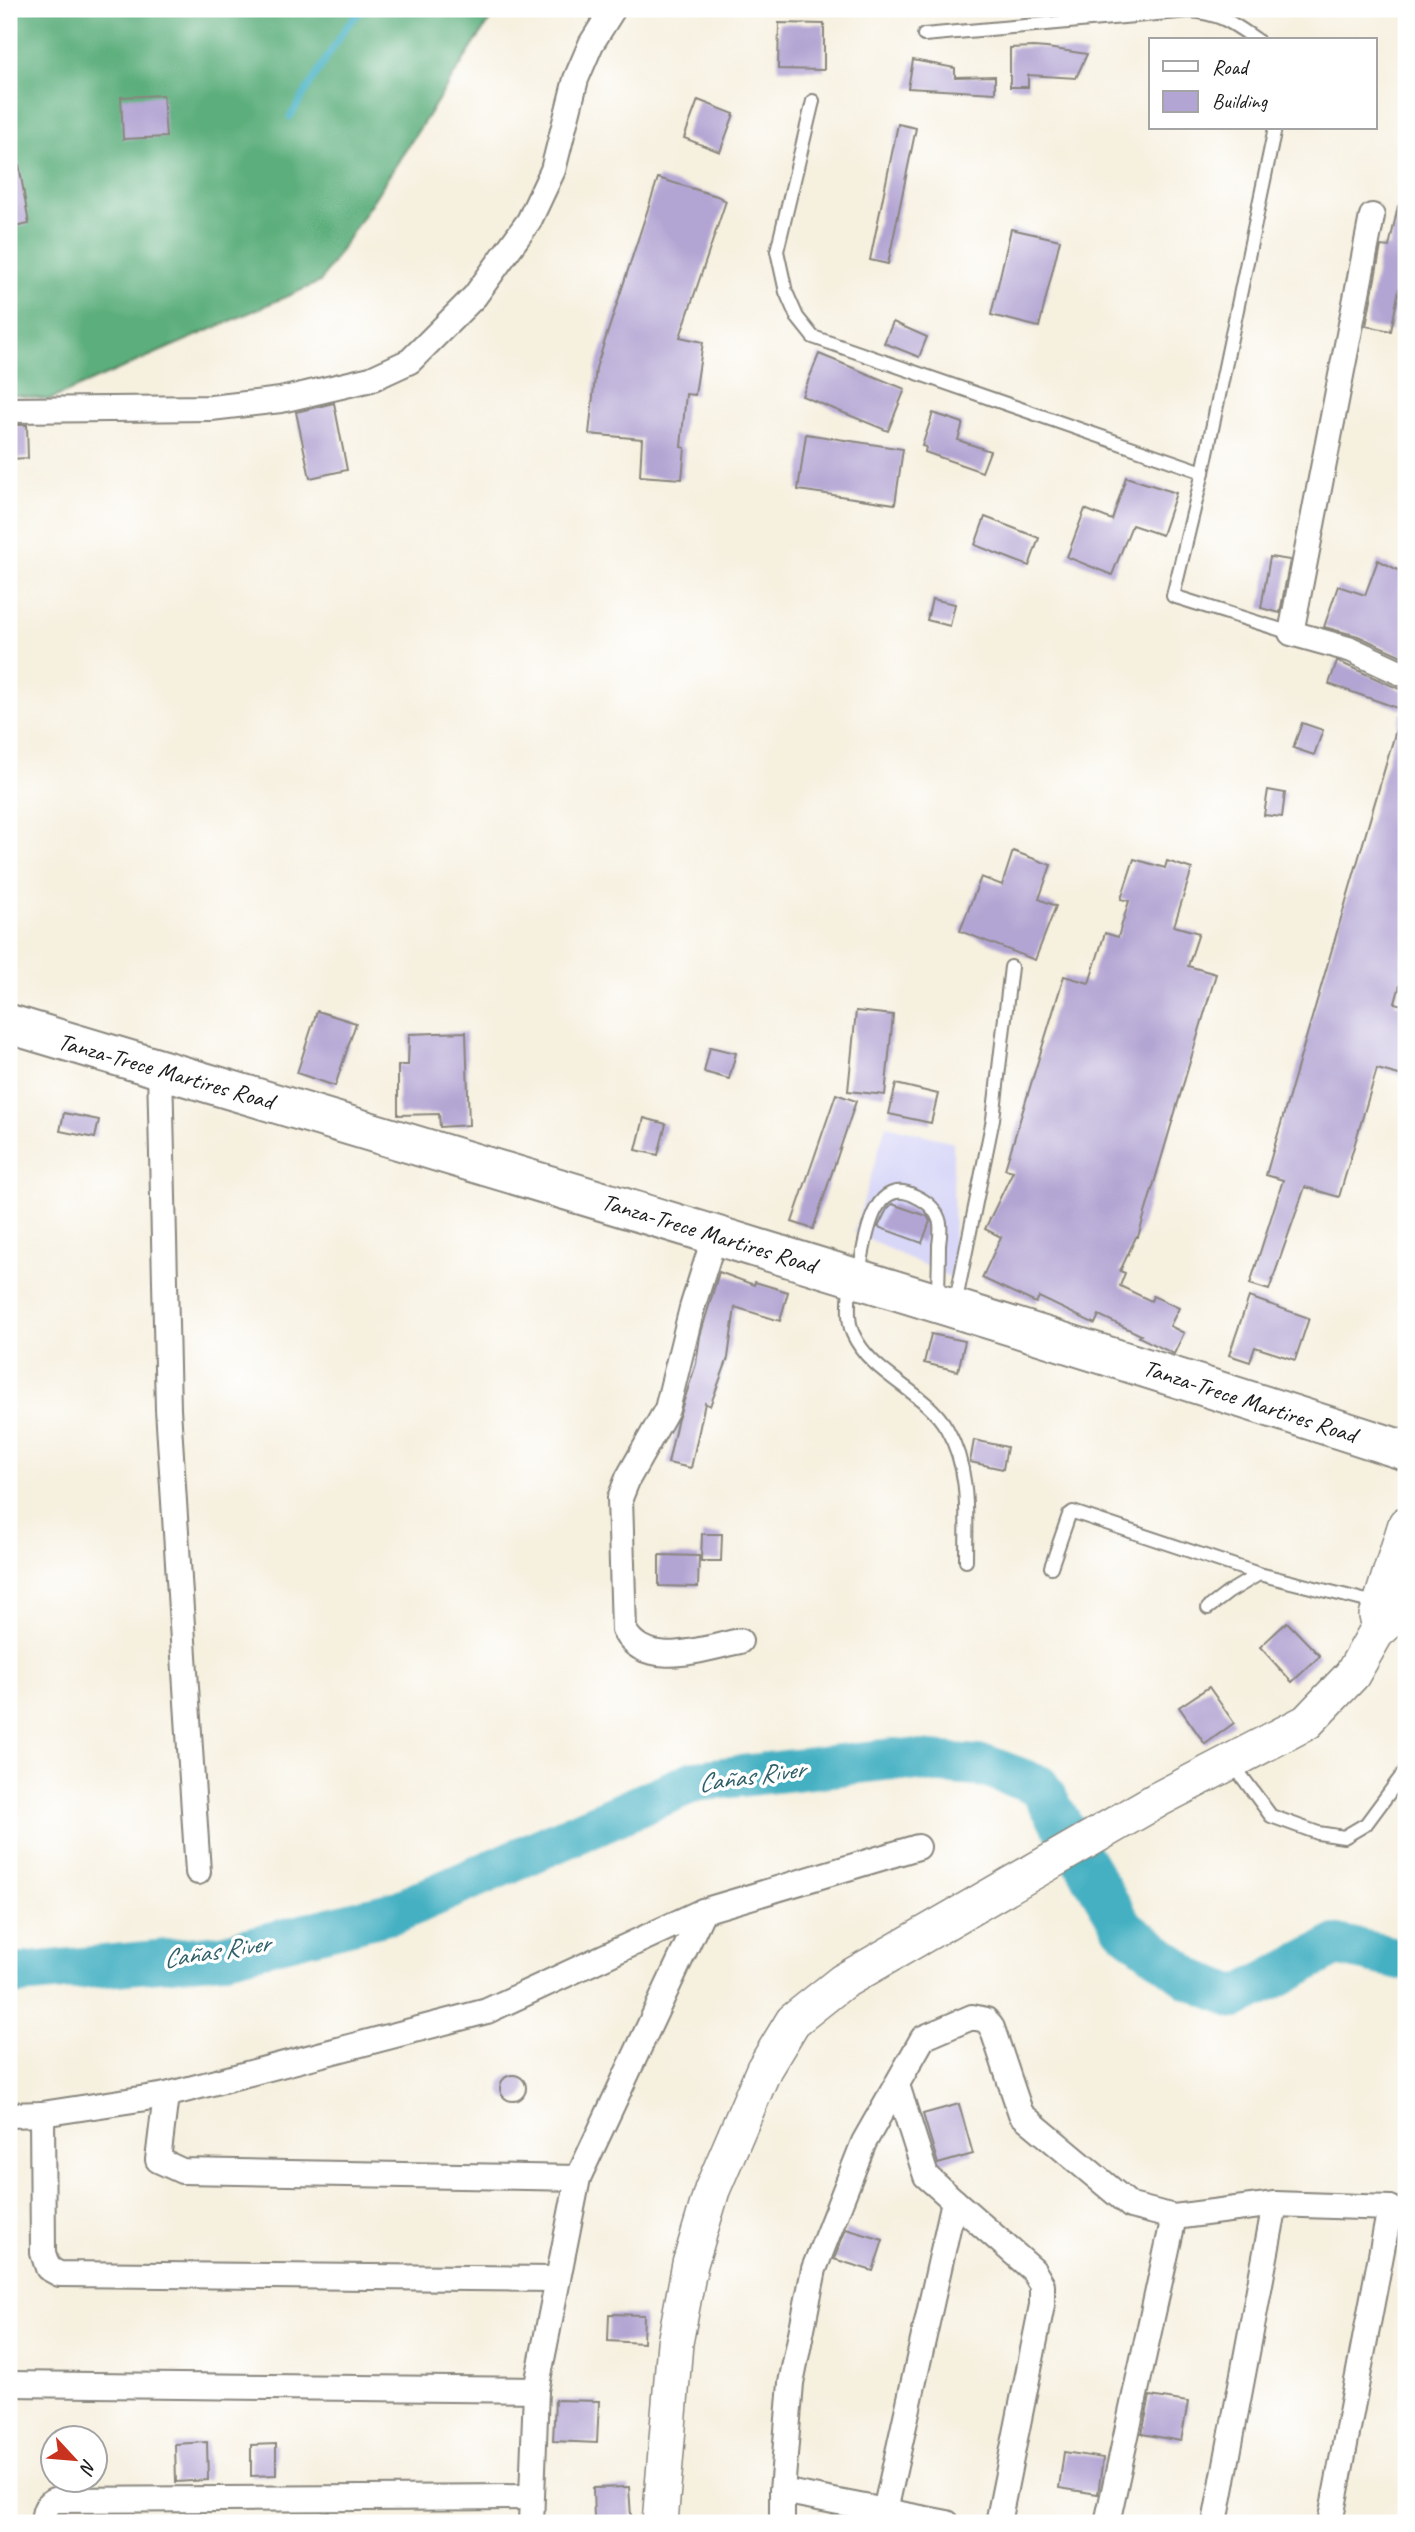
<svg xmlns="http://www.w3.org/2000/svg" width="1415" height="2532" font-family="Caveat,sans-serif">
<rect width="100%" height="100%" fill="#fff"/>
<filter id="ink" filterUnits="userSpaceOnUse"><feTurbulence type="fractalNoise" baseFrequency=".0143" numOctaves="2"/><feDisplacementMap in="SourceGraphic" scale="14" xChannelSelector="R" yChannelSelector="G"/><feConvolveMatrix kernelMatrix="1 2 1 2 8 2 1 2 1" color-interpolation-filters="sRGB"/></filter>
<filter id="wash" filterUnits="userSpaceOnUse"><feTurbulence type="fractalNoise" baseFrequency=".00686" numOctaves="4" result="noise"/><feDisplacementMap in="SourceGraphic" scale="28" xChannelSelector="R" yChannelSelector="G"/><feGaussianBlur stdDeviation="1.57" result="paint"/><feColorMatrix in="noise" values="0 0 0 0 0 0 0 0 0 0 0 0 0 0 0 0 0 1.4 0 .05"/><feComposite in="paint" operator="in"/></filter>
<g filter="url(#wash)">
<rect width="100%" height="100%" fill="#f6f0df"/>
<polygon fill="#d8d7f8" points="886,1125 953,1142 954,1279 854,1233"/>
<polygon fill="#5cae7b" stroke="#3c654c" stroke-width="2" points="9,9 497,9 320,282 49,400 9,394"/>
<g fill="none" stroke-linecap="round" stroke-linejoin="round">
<polyline stroke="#44b0c2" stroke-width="7" points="290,117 346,27 363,9"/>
<polyline stroke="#44b0c2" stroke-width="42" points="9,1975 222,1955 399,1911 695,1781 894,1759 989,1767 1039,1786 1123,1927 1191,1979 1236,1998 1337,1945 1406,1960"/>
</g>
<g id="blocks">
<g fill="#b3a5d3">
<polygon points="779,23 824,24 824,70 778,69"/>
<polygon points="1033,47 1047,48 1087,54 1076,78 1028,75 1028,87 1010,87 1010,48"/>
<polygon points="913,60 955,68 955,77 995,76 995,93 908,88"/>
<polygon points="163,95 166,137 123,139 121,97"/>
<polygon points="698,100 734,114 720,152 684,138"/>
<polygon points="898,124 916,128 888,264 870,260"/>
<polygon points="19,164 29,224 9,228 9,165"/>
<polygon points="658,178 717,196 726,201 680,337 703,342 695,395 686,394 681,447 685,448 682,479 640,476 642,439 589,434 596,368"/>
<polygon points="1398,206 1406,207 1406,291 1399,289 1391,331 1366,326 1381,246 1389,247"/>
<polygon points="1011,229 1060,240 1039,327 991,315"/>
<polygon points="893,322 927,337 919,357 884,343"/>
<polygon points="819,354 905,389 888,431 802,396"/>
<polygon points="334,403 347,470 310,478 296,412"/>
<polygon points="933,413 963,423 958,440 990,451 982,472 925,452 926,447 922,446"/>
<polygon points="9,425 27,425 28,458 9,459"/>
<polygon points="806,434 903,449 895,504 798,490"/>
<polygon points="1126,477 1176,493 1162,535 1132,525 1112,575 1067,557 1085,509 1112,520"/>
<polygon points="985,517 1039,538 1029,566 975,545"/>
<polygon points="1270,557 1290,560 1280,613 1261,608"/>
<polygon points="1378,560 1406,574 1406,658 1358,636 1324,627 1338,586 1365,595"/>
<polygon points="932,599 955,604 950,626 927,620"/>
<polygon points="1337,661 1406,692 1406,711 1329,684"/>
<polygon points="1401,713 1406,714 1406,964 1395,1003 1406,1006 1406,1077 1377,1069 1339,1197 1305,1187 1269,1290 1250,1284 1283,1180 1266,1175"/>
<polygon points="1302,723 1323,730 1314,755 1293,748"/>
<polygon points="1268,790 1285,793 1282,817 1264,815"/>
<polygon points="1013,851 1051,865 1039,899 1056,906 1035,960 960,931 981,877 1002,885"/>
<polygon points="1134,859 1165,868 1167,861 1192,869 1174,926 1199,933 1188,966 1216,974 1138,1237 1136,1237 1120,1271 1125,1273 1120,1286 1151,1301 1153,1296 1179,1308 1170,1326 1184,1333 1174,1354 1139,1337 1141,1335 1099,1315 1095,1324 1039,1297 1036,1303 982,1278 1001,1237 985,1229 1013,1171 1005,1169 1064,976 1089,983 1105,933 1118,937 1129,901 1121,899"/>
<polygon points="317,1011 356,1023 335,1086 297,1073"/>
<polygon points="856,1011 893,1015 885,1095 848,1091"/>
<polygon points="466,1032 469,1125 440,1127 439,1114 398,1115 398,1065 408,1065 409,1034"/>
<polygon points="710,1047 736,1053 729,1079 704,1072"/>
<polygon points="896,1084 938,1094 931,1123 889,1114"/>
<polygon points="836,1094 856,1101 813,1229 792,1222"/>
<polygon points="64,1113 99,1120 95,1138 60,1131"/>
<polygon points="644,1118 666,1124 658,1155 636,1150"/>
<polygon points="892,1204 927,1216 930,1221 922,1243 878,1227 887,1209"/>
<polygon points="719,1272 754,1285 755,1282 788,1292 780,1321 735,1307 728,1358 710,1406 705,1403 691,1468 668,1463 677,1422 696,1364 700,1336"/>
<polygon points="1249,1297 1309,1318 1295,1360 1255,1347 1250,1362 1229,1355"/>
<polygon points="931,1334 965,1341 958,1371 924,1363"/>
<polygon points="974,1440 1007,1447 1003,1469 970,1462"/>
<polygon points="702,1534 722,1534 721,1561 701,1561"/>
<polygon points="659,1555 699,1556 698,1587 659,1586"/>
<polygon points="1287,1622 1320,1656 1292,1682 1260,1647"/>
<polygon points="1209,1687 1234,1723 1205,1744 1179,1707"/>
<circle cx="513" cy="2088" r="13"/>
<polygon points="959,2104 973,2154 938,2164 923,2114"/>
<polygon points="846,2229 883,2240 873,2271 834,2259"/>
<polygon points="609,2314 644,2315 643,2343 608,2341"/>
<polygon points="1150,2396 1188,2402 1181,2441 1142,2434"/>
<polygon points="555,2400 599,2401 597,2443 553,2441"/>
<polygon points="207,2442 208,2480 176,2482 175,2444"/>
<polygon points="276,2444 276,2475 251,2476 251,2445"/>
<polygon points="1064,2452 1103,2458 1098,2494 1059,2488"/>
<polygon points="629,2487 631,2517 594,2518 593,2488"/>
</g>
</g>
</g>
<g filter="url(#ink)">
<use href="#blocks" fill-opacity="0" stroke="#89867e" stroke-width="2"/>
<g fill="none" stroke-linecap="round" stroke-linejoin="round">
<defs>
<g id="lane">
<path d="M924,35L1190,11C1222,14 1232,23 1257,40"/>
<polyline points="813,101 777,251 786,292 797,317 813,337 1203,472 1173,596 1291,633"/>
<polyline points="1203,472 1275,128"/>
<path d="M859,1273C865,1245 871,1174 915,1196C926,1201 937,1210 940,1223C941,1230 940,1238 939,1245C939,1263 938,1282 938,1300"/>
<path d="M850,1280C850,1296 846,1319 853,1334C872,1376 925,1390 947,1429C971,1471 966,1516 966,1561"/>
<polyline points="955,1305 993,1119 1011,967"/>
<polyline points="1051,1567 1069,1515 1073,1512 1259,1574 1379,1604"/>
<polyline points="1208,1608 1229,1592 1259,1574"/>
<polyline points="1232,1763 1271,1816 1318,1833 1344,1837 1366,1824 1406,1770"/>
</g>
<g id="street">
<polyline points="1372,216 1291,633 1352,650 1406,675"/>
<polyline points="9,410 211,408 281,400 371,379 410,361 475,296 529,221 553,170 576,79 591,44 613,9"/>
<polyline points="160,1069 168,1409 198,1872"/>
<path d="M715,1235L692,1308L667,1409L628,1478L620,1498L624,1630C645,1671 705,1648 740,1641"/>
<polyline points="897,2085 926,2176 1033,2270 1042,2285 1042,2305 998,2523"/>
<polyline points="166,2095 158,2160 182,2171 578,2178"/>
<polyline points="42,2114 43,2253 48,2268 59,2274 558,2279"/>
<polyline points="9,2115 42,2114 166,2095 487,2011 703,1911 918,1847"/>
<polyline points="9,2384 536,2390"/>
<polyline points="782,2491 947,2523"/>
<polyline points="885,2511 954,2201"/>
<path d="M43,2523C44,2512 45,2506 54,2500L531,2497"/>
<polyline points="531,2523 536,2390 578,2178 703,1911"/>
<polyline points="782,2523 782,2491 791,2383 814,2269 864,2142 923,2038 972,2017 986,2020 992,2028 1021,2114 1131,2206 1174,2217 1275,2204 1390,2208 1406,2219"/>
<polyline points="1107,2523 1174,2217"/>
<polyline points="1215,2523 1275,2204"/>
<polyline points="1330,2523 1390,2208"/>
</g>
<g id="secondary">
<polyline points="1377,1616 1406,1524"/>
<polyline points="660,2523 675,2343 690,2264 712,2190 764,2069 793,2021 842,1982 1159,1799 1307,1722 1352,1675 1376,1633 1387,1623 1406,1590"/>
</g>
<path id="primary" d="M9,1024C476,1163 943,1301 1406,1451"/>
</defs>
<use href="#lane" stroke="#89867e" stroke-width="16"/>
<use href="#street" stroke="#89867e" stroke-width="28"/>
<use href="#secondary" stroke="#89867e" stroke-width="38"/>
<use href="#primary" stroke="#89867e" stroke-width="42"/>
<use href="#lane" stroke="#fff" stroke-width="12"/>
<use href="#street" stroke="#fff" stroke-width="24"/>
<use href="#secondary" stroke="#fff" stroke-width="35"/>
<use href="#primary" stroke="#fff" stroke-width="38"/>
</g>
</g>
<g text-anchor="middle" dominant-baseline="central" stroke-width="7" stroke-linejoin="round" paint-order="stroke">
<g font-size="24" fill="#1c1c1c" stroke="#fff">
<text transform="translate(166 1071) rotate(16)">Tanza-Trece Martires Road</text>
<text transform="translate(709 1233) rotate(17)">Tanza-Trece Martires Road</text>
<text transform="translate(1250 1401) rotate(18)">Tanza-Trece Martires Road</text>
</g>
<g font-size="26" font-style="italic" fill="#2e5f67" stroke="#fff">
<text transform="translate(751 1776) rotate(-8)">Cañas River</text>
<text transform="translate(216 1951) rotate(-9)">Cañas River</text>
</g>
</g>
<rect width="1415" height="2532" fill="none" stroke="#fff" stroke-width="35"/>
<rect x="1149" y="38" width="228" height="91" fill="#ffffff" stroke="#a4a4a4" stroke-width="2"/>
<rect x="1163" y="61" width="35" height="10" fill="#ffffff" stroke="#a4a4a4" stroke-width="2"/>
<text x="1212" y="74" font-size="21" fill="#1c1c1c">Road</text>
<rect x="1163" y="91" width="35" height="21" fill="#b3a5d3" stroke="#a4a4a4" stroke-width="2"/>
<text x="1212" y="108" font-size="21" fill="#1c1c1c">Building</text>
<g transform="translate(74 2459) rotate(116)"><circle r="33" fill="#ffffff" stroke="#a4a4a4" stroke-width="2"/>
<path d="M0-5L12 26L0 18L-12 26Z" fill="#c8321e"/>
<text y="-10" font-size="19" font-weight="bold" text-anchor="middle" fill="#1c1c1c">N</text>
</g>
</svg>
